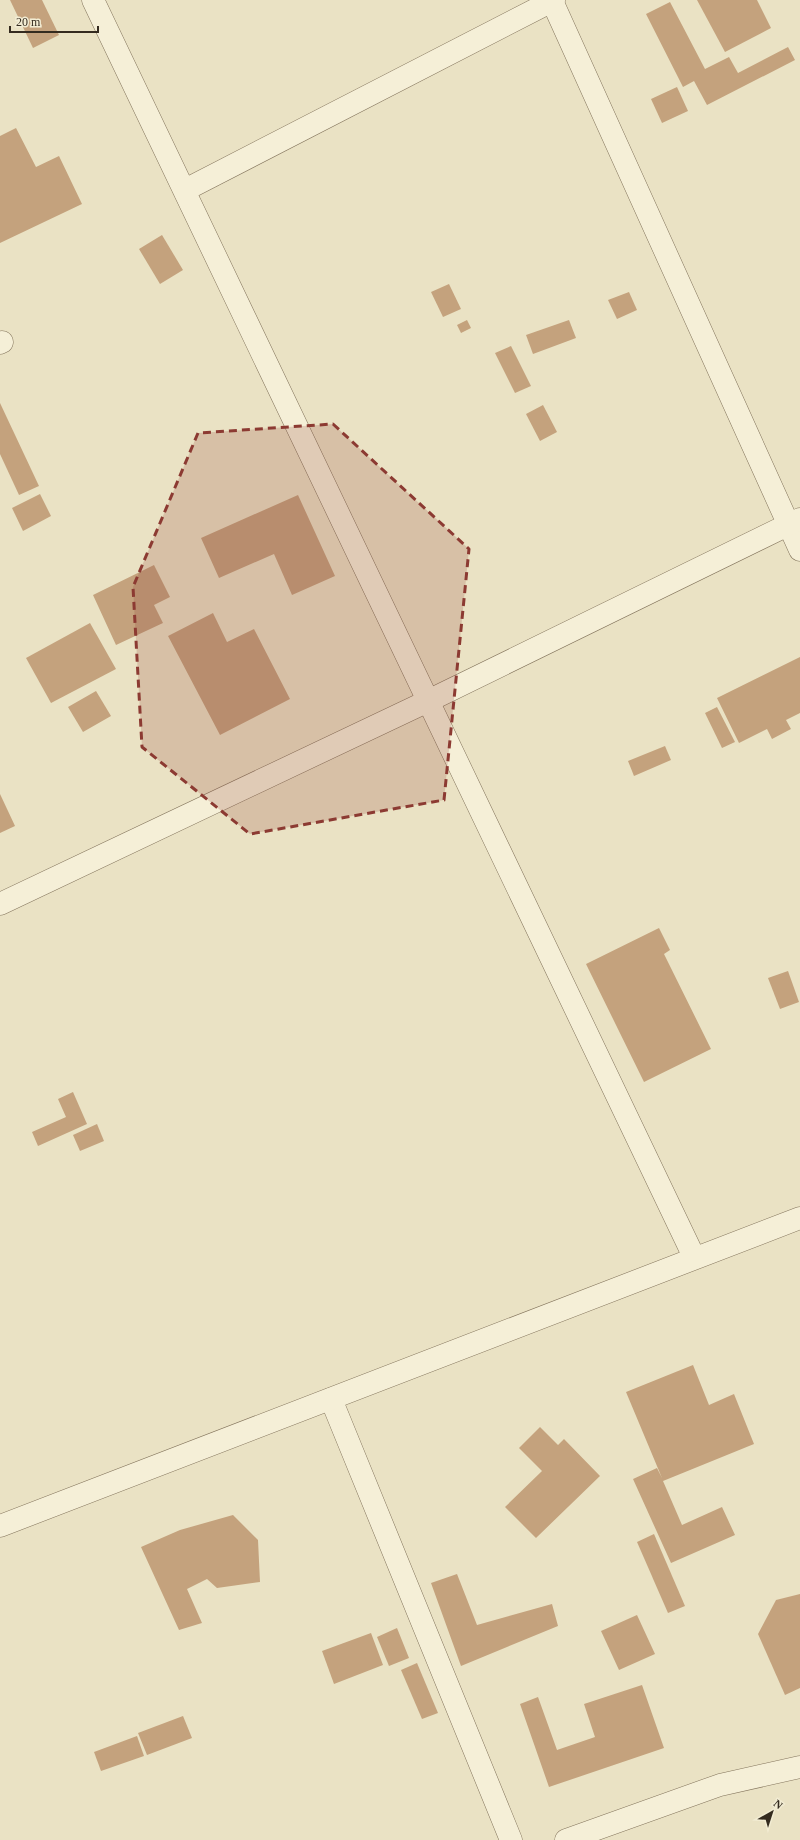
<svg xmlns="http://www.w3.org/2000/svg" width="800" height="1840" font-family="Georgia,serif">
<rect width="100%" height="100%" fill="#eae2c4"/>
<g fill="#c4a27d">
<polygon points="10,0 42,0 59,35 33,48"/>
<polygon points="697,0 757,0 771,28 725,52"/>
<polygon points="670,2 705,69 729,57 738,73 788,47 795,60 707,105 694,81 683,87 646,14"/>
<polygon points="677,87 688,111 662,123 651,99"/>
<polygon points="16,128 36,167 59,156 82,204 0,243 0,136"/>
<polygon points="162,235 183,270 160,284 139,249"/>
<polygon points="449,284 461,309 443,317 431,292"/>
<polygon points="629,292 637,310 617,319 608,300"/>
<polygon points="467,320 471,328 461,333 457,325"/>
<polygon points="569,320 576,338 533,354 526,335"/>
<polygon points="511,346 531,386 515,393 495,353"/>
<polygon points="0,403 39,486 19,495 0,454"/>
<polygon points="543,405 557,432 540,441 526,414"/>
<polygon points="40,494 51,516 23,531 12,508"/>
<polygon points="298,495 335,576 292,595 274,554 219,578 201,538"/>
<polygon points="154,565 170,597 154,605 163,623 116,645 93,595"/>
<polygon points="213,613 227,642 254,629 290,699 220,735 168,636"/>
<polygon points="90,623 116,669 51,703 26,658"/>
<polygon points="800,657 800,713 786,720 791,729 772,739 767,729 739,743 717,698"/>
<polygon points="96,691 111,716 83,732 68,707"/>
<polygon points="717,707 735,742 722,748 705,713"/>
<polygon points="665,746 671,760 634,776 628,761"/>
<polygon points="0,794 15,826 0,833"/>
<polygon points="659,928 670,950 664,954 711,1049 644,1082 586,964"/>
<polygon points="788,971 799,1002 780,1009 768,978"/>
<polygon points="73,1092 87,1124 38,1146 32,1132 66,1117 58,1099"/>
<polygon points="97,1124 104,1141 80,1151 73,1135"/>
<polygon points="693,1365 709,1405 734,1394 754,1444 663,1481 682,1525 722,1507 735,1535 671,1563 633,1479 657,1468 662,1478 626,1392"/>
<polygon points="540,1427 558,1445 564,1439 600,1476 536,1538 505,1507 542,1471 519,1448"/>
<polygon points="233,1515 258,1540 260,1582 217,1588 207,1579 187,1589 202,1623 179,1630 141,1547 180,1530"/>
<polygon points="654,1534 685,1606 668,1613 637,1542"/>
<polygon points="457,1574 477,1625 552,1604 558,1626 461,1666 431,1583"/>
<polygon points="800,1594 800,1688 785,1695 758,1634 776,1600"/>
<polygon points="637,1615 655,1654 619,1670 601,1631"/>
<polygon points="397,1628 409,1658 389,1666 377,1637"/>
<polygon points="371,1633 383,1665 334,1684 322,1651"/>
<polygon points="417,1663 438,1713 422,1719 401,1670"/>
<polygon points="642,1685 664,1748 549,1787 520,1704 538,1697 557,1750 595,1737 584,1704"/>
<polygon points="183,1716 192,1738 147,1755 138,1733"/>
<polygon points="137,1736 144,1756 101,1771 94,1752"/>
</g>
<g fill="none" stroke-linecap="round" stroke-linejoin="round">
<defs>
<g id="street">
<polyline points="93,0 694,1257"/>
<polyline points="552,1 800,550"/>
<polyline points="185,190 554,0"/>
<polyline points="0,343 2,342"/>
<polyline points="0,904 428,701 800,519"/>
<polyline points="331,1399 511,1840"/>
<polyline points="0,1526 800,1218"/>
<polyline points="566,1840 720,1785 800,1767"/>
</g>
</defs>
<use href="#street" stroke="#83745c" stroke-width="23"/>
<use href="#street" stroke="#f5efd7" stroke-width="22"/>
</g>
<path fill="#8c3a32" fill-opacity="0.2" stroke="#8c3a32" stroke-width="3" stroke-dasharray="8 5" stroke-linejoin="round" d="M333,424L469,549L444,800L250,834L142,747L133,587L198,433Z"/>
<g transform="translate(772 1812) rotate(39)" stroke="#f2ecd3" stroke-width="3" paint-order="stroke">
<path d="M0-3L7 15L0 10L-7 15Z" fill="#342b1f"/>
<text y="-6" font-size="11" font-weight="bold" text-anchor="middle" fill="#342b1f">N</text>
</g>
<path d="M10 26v6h88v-6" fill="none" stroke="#342b1f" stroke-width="2"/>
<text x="16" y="26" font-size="12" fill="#342b1f" stroke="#f2ecd3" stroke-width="3" paint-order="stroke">20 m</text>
</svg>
